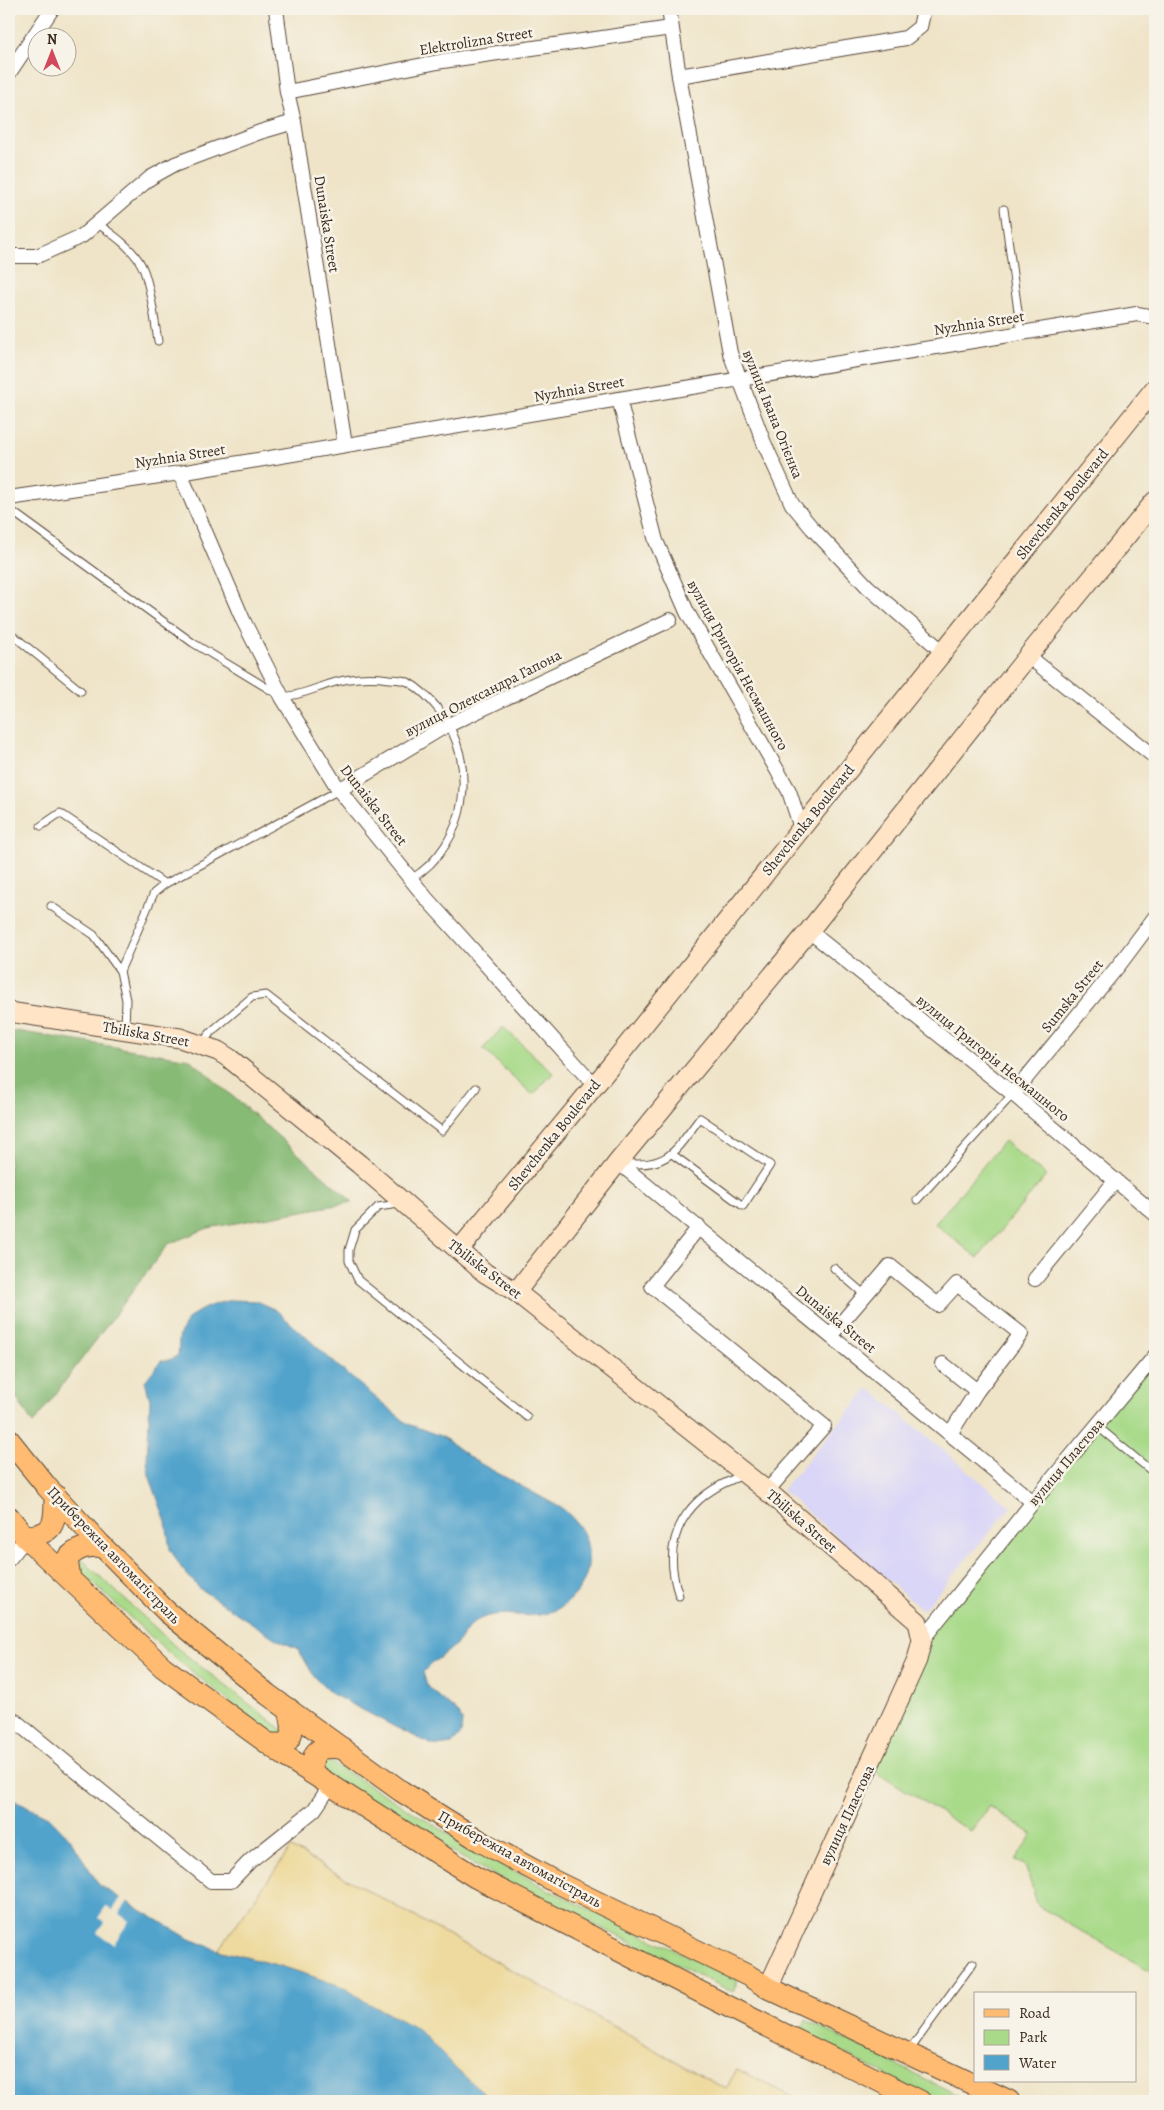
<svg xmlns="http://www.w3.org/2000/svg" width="1164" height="2110" font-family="Alegreya,serif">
<rect width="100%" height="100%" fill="#f7f3e8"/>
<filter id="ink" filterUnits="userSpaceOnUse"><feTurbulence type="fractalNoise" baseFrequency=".02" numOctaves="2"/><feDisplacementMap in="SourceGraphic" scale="10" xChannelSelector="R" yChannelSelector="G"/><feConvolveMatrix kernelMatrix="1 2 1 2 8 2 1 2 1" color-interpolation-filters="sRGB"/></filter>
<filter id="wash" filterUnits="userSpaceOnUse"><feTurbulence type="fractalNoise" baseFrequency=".0096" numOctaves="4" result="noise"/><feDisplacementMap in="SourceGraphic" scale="20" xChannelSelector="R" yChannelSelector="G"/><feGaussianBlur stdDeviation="1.12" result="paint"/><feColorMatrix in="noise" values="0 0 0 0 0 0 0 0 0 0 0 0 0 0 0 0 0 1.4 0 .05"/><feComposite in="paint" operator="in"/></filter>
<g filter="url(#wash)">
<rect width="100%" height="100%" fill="#efe4c8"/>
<polygon fill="#dad6f7" points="869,1388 1011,1507 923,1610 782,1490"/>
<g fill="#a8da89" stroke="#728254">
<polygon points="503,1027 553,1073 533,1095 483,1049"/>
<polygon points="1004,1141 1046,1176 978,1258 935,1224"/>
<polygon points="1155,1356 1155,1974 1038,1906 1025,1865 1015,1861 1032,1834 989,1806 971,1832 869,1767 923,1624 1033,1502"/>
<polygon points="76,1554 178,1649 288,1734 280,1742 170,1654 70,1562"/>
<polygon points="320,1756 484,1855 547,1889 738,1980 733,1992 505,1881 463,1858 316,1768"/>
<polygon points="806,2020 970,2101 939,2101 800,2032"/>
</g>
<polygon fill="#86ba75" stroke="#60724a" points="9,1030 190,1059 353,1202 208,1228 168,1244 33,1424 9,1386"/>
<polygon fill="#eeda9e" stroke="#94825e" points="291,1848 726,2089 737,2069 801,2101 494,2101 458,2071 344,1987 284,1967 218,1950"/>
<g fill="#51a3cc" stroke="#466675">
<path d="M232,1300L256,1301L276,1310L347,1374L408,1424L443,1437L472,1459L563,1509C581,1524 591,1541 588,1565C586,1590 564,1612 538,1615C516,1618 500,1609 478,1620C469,1625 464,1634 458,1642C448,1654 433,1660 423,1672L427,1686L459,1714L462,1721L461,1734L452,1744L438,1746L431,1744L397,1728L332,1694L314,1676L298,1649L276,1639L200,1589L182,1569L170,1549L166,1522L149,1475L147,1461L150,1400L145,1381L161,1361L172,1359L178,1355C179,1348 178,1338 181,1332C188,1311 212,1304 232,1300Z"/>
<polygon points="9,1798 50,1818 70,1839 100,1886 188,1938 218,1950 284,1967 344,1987 366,2002 418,2029 458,2071 494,2101 9,2101"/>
</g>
<polygon fill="#efe4c8" points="122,1896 129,1900 119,1914 129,1921 114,1944 97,1933 104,1923 98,1918 106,1906 113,1910"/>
</g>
<g filter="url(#ink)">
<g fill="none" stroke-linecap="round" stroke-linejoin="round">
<defs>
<g id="lane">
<polyline points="1004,209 1021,333"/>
<path d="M98,224C115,236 137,251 144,271C152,293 154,318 158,341"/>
<path d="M9,509L193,643L282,697C298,696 311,690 326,685C346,678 368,676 389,679C395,679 403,680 408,682C419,688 431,700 439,710C479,762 469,844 411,879"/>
<polyline points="9,632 81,691"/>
<polyline points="41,826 60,813 165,884"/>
<polyline points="51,906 94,935 120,971 126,1000 125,1029"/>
<polyline points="120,971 154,893 165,884 339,790"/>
<polyline points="202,1043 212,1031 252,997 266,995 442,1131 476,1088"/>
<path d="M623,1163C668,1169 675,1151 700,1118L770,1165L743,1206L672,1154"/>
<polyline points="917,1200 1013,1094"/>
<polyline points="399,1204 378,1207 355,1230 349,1250 349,1261 358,1280 527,1417"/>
<polyline points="834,1268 865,1295"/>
<polyline points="1097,1426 1155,1474"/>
<path d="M679,1596C659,1537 686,1495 744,1475"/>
<polyline points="909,2051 973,1963"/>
</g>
<g id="street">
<polyline points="276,9 287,92 294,122 345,445"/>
<polyline points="669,9 679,76 730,353 764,443 792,504 812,528 868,587 943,652"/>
<polyline points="9,73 52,9"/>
<polyline points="679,76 906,38 920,27 924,9"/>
<polyline points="287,92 443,61 671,28"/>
<polyline points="9,256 37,256 82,236 150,178 175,164 260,132 294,122"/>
<polyline points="619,399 656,541 687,612 789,791 801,828"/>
<polyline points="180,473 243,620 282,697 339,790 426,898 587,1077 596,1084"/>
<polyline points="9,498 180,473 619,399 1137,314 1155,317"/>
<polyline points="1028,656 1155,757"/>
<polyline points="339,790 442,728 670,620"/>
<polyline points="809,931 1013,1094 1155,1214"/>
<polyline points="1013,1094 1119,965 1155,917"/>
<polyline points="618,1162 1033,1502"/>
<polyline points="699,1227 652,1286 824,1426 767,1491"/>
<polyline points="1035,1279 1116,1180"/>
<polyline points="831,1335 890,1266 938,1305 957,1284 1021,1334 977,1391 950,1434"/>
<polyline points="943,1364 977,1391"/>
<polyline points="9,1559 26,1538"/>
<polyline points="922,1640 1033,1502 1155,1356"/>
<polyline points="9,1716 211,1881 231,1881 250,1861 314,1810 331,1785"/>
</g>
<g id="secondary">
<polyline points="9,1012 180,1038 218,1051 229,1058 359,1164 485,1273 516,1292 767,1491 918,1622 922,1640 917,1660 768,1988"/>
<polyline points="459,1250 596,1084 1155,388"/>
<polyline points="516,1292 618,1162 809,931 1028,656 1155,501"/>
</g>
<g id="primary">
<polyline points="9,1440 47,1487 100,1544 166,1611 267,1694 401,1791 480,1841 554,1881 749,1976 768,1988 1009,2101"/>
<polyline points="9,1517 26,1538 163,1667 288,1758 475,1877 751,2018 920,2101"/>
<path d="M24,1536C56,1535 55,1523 55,1495"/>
<path d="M70,1579L67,1559C77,1548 86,1546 102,1546"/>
<path d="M270,1744H285C296,1733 292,1723 289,1709"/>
<path d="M312,1773C311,1749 319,1746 342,1748"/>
</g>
</defs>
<use href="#lane" stroke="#564638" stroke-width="9"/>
<use href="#street" stroke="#564638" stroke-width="16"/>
<use href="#secondary" stroke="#564638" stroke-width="21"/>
<use href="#primary" stroke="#564638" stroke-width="23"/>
<use href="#lane" stroke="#fff" stroke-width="7"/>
<use href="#street" stroke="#fff" stroke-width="14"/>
<use href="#secondary" stroke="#ffe4c6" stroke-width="19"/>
<use href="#primary" stroke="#ffbb71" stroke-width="21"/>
</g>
</g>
<g text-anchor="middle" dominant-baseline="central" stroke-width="5" stroke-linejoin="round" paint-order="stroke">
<g font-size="15" fill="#3b2a1e" stroke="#f7f3e8">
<text transform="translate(476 41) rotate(-9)">Elektrolizna Street</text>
<text transform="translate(327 224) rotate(81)">Dunaiska Street</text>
<text transform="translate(979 323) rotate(-9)">Nyzhnia Street</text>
<text transform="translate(579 389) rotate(-10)">Nyzhnia Street</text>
<text transform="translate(773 414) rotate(68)">вулиця Івана Огієнка</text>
<text transform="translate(180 456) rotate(-9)">Nyzhnia Street</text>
<text transform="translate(1062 504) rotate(-51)">Shevchenka Boulevard</text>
<text transform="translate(738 665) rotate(61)">вулиця Григорія Несмашного</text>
<text transform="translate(483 693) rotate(-27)">вулиця Олександра Гапона</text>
<text transform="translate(374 805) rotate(52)">Dunaiska Street</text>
<text transform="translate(808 820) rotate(-51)">Shevchenka Boulevard</text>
<text transform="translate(1072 996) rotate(-51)">Sumska Street</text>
<text transform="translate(146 1034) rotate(10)">Tbiliska Street</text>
<text transform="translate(993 1058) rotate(39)">вулиця Григорія Несмашного</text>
<text transform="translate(554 1135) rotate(-51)">Shevchenka Boulevard</text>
<text transform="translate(485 1269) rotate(37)">Tbiliska Street</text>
<text transform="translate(836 1319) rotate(39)">Dunaiska Street</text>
<text transform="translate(1066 1462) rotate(-50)">вулиця Пластова</text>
<text transform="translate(802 1521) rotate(41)">Tbiliska Street</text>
<text transform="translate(114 1555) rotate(46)">Прибережна автомагістраль</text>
<text transform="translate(847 1815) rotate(-65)">вулиця Пластова</text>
<text transform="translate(520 1859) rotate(29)">Прибережна автомагістраль</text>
</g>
</g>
<rect width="1164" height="2110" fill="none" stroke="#f7f3e8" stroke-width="30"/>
<rect x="974" y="1992" width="162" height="90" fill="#f7f3e8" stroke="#aca397"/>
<rect x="984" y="2009" width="25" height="8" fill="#ffbb71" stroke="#aca397"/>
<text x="1019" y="2018" font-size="15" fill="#3b2a1e">Road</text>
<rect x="984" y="2030" width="25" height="15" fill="#a8da89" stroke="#aca397"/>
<text x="1019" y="2042" font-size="15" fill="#3b2a1e">Park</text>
<rect x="984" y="2055" width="25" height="15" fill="#51a3cc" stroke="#aca397"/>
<text x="1019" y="2068" font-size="15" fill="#3b2a1e">Water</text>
<g transform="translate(52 52)"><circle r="24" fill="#f7f3e8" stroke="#aca397"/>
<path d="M0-4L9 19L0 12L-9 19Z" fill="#d1495b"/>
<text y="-8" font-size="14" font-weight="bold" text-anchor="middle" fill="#3b2a1e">N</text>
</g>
</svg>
